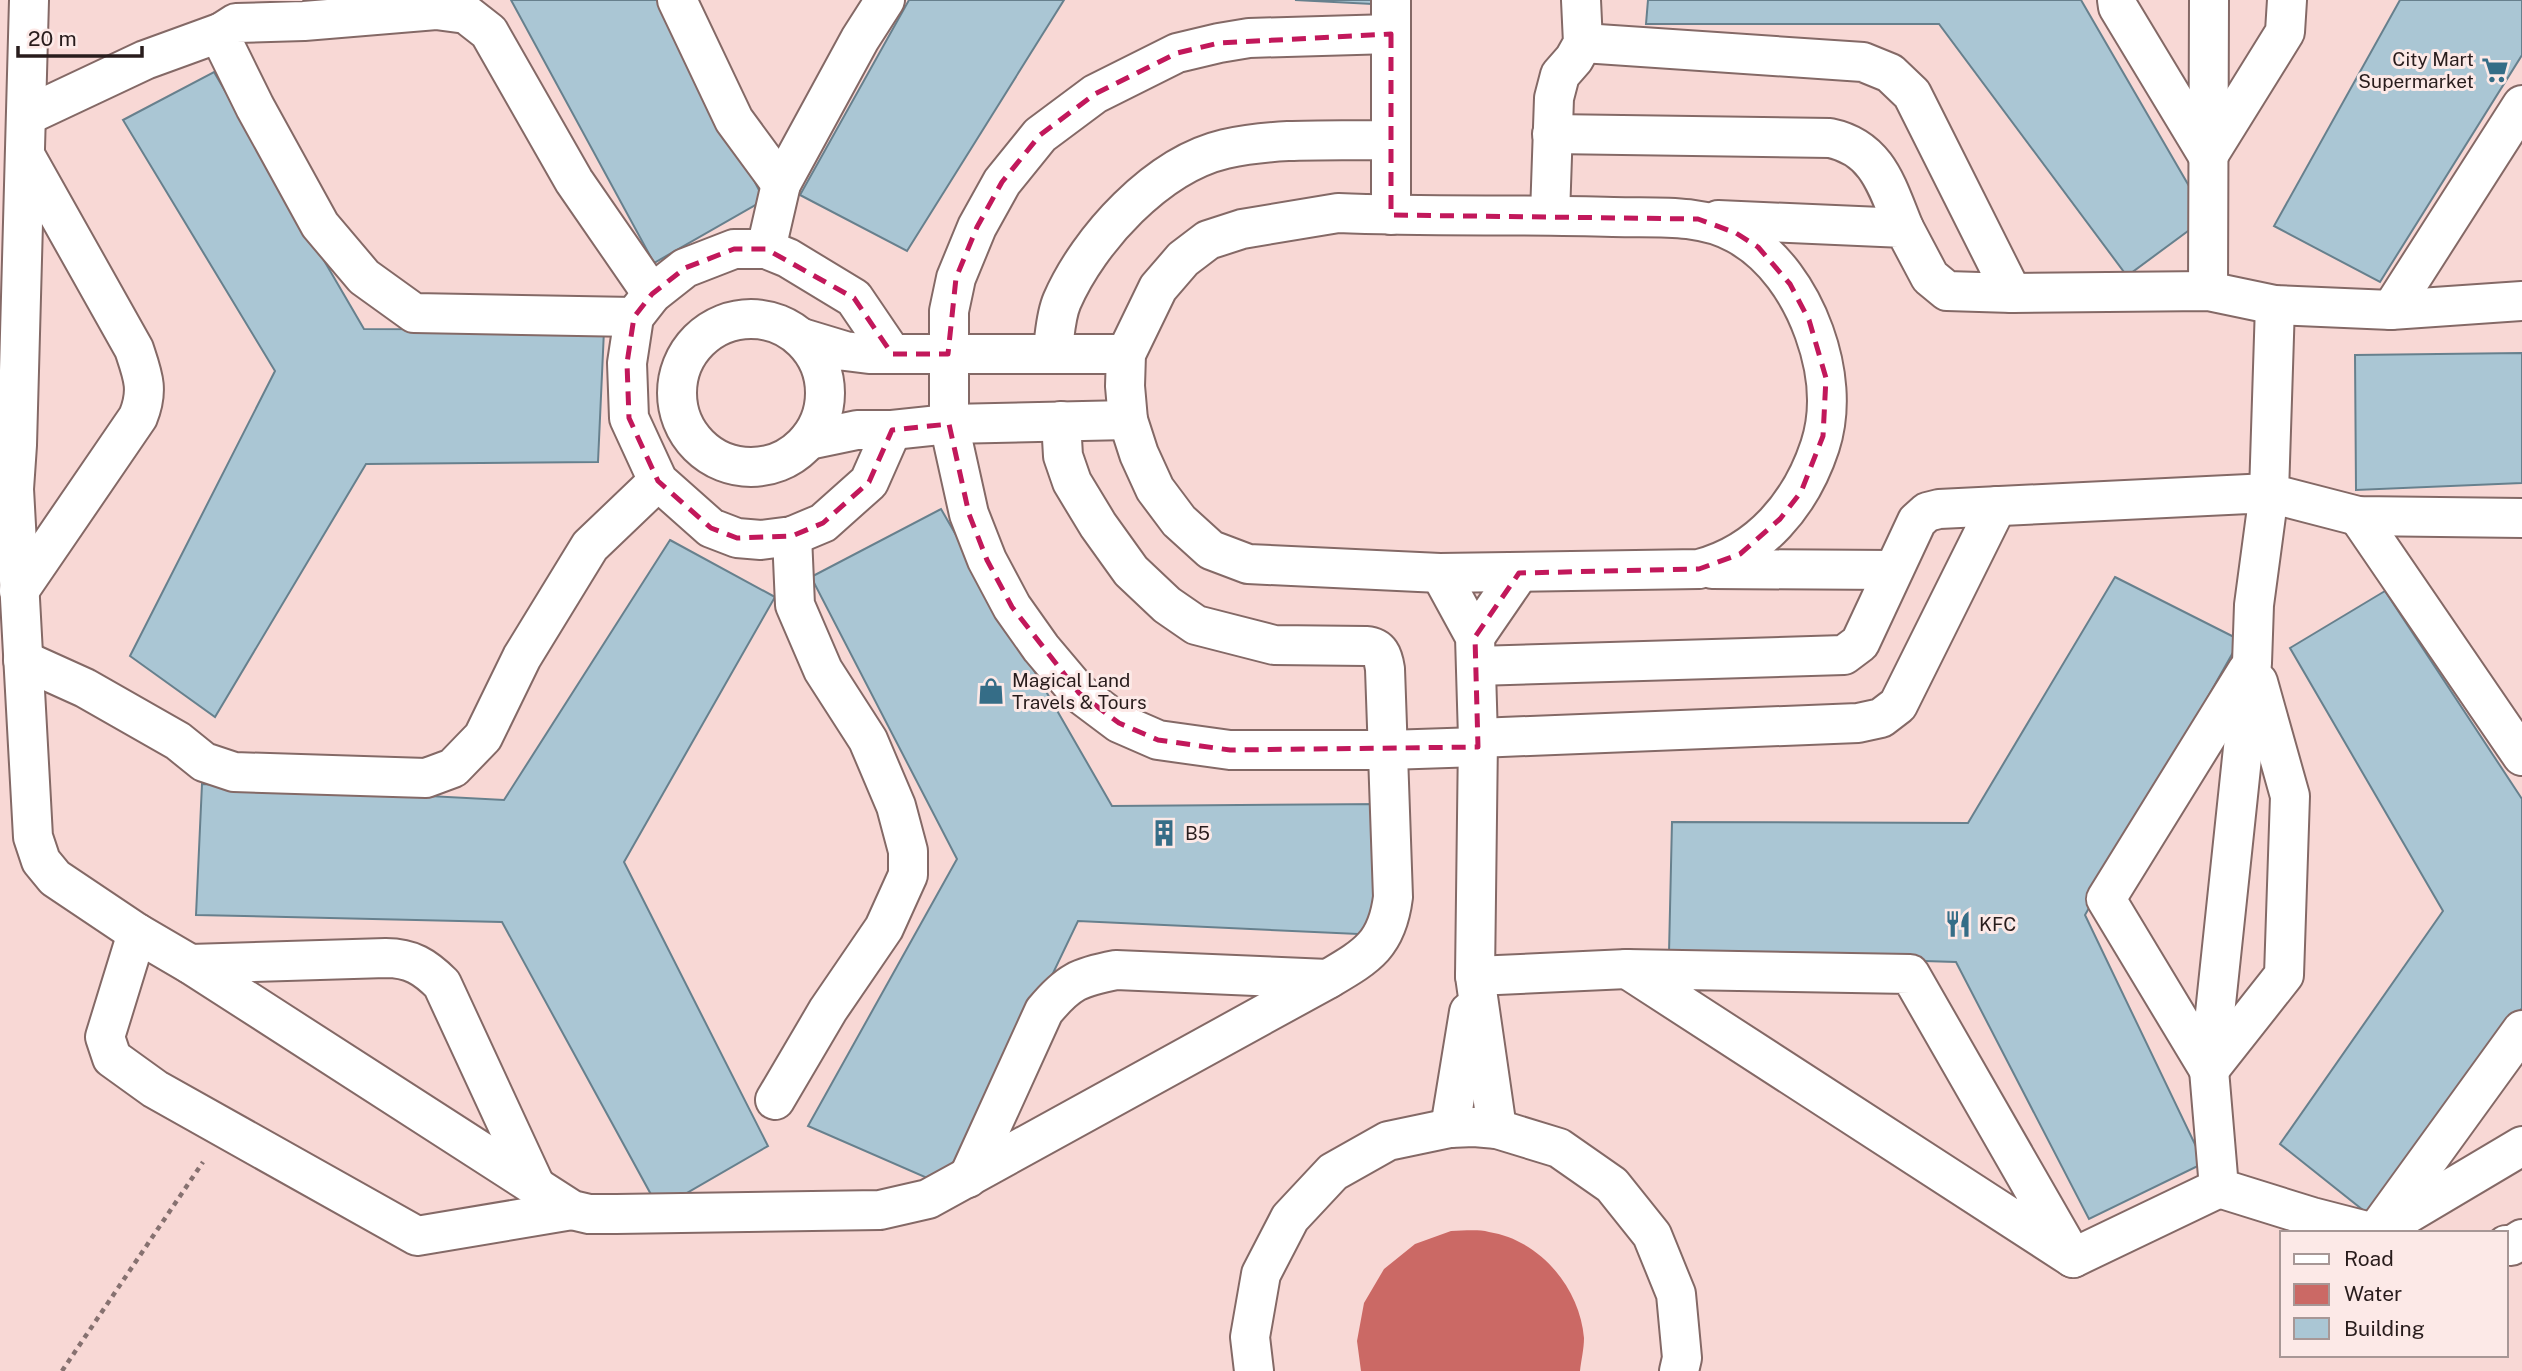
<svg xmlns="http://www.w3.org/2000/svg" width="2522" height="1371" font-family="'Public Sans',sans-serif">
<rect width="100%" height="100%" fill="#f8d8d5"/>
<path fill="#cb6965" d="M1451,1231C1463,1231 1477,1229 1489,1232C1540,1240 1580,1288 1584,1338C1584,1349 1581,1361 1580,1371H1361L1357,1341L1364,1303L1384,1269L1415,1244Z"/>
<g fill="#aac6d4" stroke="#67808d" stroke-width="2">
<polygon points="511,0 663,0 764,200 654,263"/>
<polygon points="909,0 1064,0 907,251 800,195"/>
<polygon points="1295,0 1372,0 1372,4"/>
<polygon points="1648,0 2081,0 2207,217 2127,276 1939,24 1646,24"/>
<polygon points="2400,0 2522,0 2522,55 2380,282 2274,226"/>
<polygon points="214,72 364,329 604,330 598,462 366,464 215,717 130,656 275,371 123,120"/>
<polygon points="2522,353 2522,483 2356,490 2355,355"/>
<polygon points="941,509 1112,806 1385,804 1380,935 1078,921 950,1188 808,1126 957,859 811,577"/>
<polygon points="670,540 775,597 624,862 768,1146 659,1209 502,922 196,915 202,784 504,800"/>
<polygon points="2115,577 2240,640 2085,915 2204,1163 2089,1219 1956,962 1669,953 1672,822 1968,823"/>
<polygon points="2385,591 2522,799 2522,1008 2368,1214 2280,1144 2443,911 2290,648"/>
</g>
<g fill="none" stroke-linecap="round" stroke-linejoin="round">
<defs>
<g id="minor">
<path d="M29,0L17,445L14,489L33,837L41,861L55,878L137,933L190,964L572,1210L589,1214H616L880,1210L928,1199L1328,979C1367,956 1387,945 1393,897L1385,669C1383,656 1380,647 1366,646L1274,645L1196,625L1167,605L1131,571L1098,525L1072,482L1063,456L1061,421"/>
<polyline points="677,0 734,120 781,184"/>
<polyline points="1391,0 1391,215"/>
<polyline points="2117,0 2118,7 2208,156"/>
<polyline points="1391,34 1249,38 1219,43 1177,53 1095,94 1040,135 1002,182 977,227 956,278 949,311 949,424 969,514 987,560 1012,607 1041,648 1079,693 1119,723 1158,740 1230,750 1388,750 1478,747"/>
<polyline points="1583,43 1863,62 1890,73 1912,94 2012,293"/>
<polyline points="26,116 145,60 222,32"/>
<path d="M1552,134L1830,138C1878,148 1887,187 1904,228"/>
<polyline points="2208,156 2285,32 2287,0"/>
<path d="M1338,213C1429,217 1521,214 1613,217C1654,218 1700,213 1737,234C1774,254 1800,293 1814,332C1827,368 1832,409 1820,446C1801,504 1760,553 1699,569L1440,573L1248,564L1211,550L1179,521L1155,489L1139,454L1128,420L1125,386L1126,354L1158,288L1183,259L1208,240L1242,229Z"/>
<polyline points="1550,215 1554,98 1560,75 1574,59 1583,43 1581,0"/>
<polyline points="1718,220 1904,228 1930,277 1947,291 2012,293 2208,291 2275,305 2391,310 2522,301"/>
<polyline points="766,249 781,184 860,39 885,0"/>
<polyline points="2208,291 2209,0"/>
<polyline points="2275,305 2269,493 2358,516 2522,518"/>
<polyline points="2391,310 2522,105"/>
<polyline points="634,317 414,313 364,277 320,225 255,107 225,46 222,32 236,23 304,21 436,10 466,14 489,32 574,181 652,294"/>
<circle cx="751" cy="393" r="74"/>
<polyline points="802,338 845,351 869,354 1126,354"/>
<polyline points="892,354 854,298 788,258 766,249 734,249 685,268 652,294 634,317 627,363 629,418 658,481 711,528 737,538 761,540 792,536 823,523 869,482 892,430"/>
<path d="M1052,354C1055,338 1055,317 1062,301C1089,239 1157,165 1225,149C1279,137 1337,141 1391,140"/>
<polyline points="809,440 857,430 892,430 949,424 1128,420"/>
<polyline points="2358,516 2522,756"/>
<polyline points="1712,569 1893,570"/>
<polyline points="1440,573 1475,637 1478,738 1475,976 1497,1129"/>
<path d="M19,591L138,417C149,390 143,376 134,349L25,155"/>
<polyline points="1475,637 1519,573"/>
<polyline points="23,660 85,688 178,741 204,762 234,772 426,778 453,768 483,737 522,657 590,546 658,481"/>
<polyline points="1476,666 1844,655 1860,643 1917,521 1927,512 1939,509 2269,493 2254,605 2252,663 2209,1070 2219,1188 2312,1217 2374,1233"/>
<polyline points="1478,738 1858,723 1881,718 1898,705 1997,506"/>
<polyline points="137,933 105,1037 112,1058 155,1089 417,1236 572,1210"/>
<path d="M190,964L386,958C411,958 425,967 442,984L535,1185"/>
<polygon points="1627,969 1910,974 2073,1258"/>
<polyline points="1475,976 1627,969"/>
<polyline points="2209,1070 2106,899 2247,671"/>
<polyline points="2209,1070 2284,975 2290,796 2258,682"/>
<polyline points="775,1100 828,1010 884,928 908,875 908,851 896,806 868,740 823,670 795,605 792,536"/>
<polyline points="1450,1128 1469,1012"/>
<path d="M968,1178L1044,1011C1068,982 1079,977 1116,970L1328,979"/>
<polyline points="2389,1225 2522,1146"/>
<polyline points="2375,1233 2522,1030"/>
<polyline points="2506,1245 2511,1246 2522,1239"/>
<polyline points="2073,1258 2219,1188"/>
<polyline points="1254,1371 1250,1337 1261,1274 1290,1218 1333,1172 1388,1141 1450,1128 1474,1127 1497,1129 1559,1148 1612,1185 1652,1235 1676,1294 1682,1358 1679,1371"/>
</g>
</defs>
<use href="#minor" stroke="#846966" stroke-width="42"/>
<polyline stroke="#867170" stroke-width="4.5" stroke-dasharray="5 5" stroke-linecap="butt" points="62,1371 203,1162"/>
<use href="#minor" stroke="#fff" stroke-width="38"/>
</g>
<path fill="none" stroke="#c2185b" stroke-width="5" stroke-dasharray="14 9" stroke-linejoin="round" d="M1391,34V215L1698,219L1736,233L1758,247L1790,284L1809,320L1826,378L1823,436L1801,492L1780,519L1740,554L1699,569L1519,573L1475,637L1478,747L1230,750L1158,740L1119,723L1079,693L1012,607L987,560L969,514L949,424L892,430L869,482L823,523L792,536L737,538L711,528L658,481L629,418L627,363L634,317L652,294L685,268L734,249H766L854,298L892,354H948L956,278L977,227L1002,182L1040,135L1095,94L1177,53L1219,43Z"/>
<defs>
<symbol id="supermarket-bare" viewBox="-9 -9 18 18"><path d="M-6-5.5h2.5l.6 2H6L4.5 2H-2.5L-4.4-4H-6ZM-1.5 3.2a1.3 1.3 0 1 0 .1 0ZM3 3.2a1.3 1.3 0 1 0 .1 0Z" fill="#356d87" stroke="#fce9e7" stroke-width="2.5" paint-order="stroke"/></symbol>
<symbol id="shop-bare" viewBox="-9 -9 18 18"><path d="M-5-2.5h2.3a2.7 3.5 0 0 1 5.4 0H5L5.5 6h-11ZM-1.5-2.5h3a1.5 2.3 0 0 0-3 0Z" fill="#356d87" stroke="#fce9e7" stroke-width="2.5" paint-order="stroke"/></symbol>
<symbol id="building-bare" viewBox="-9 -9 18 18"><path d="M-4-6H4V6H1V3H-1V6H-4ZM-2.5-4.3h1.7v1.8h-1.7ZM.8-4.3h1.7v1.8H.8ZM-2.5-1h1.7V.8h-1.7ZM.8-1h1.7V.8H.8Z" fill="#356d87" stroke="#fce9e7" stroke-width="2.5" paint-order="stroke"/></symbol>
<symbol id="restaurant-bare" viewBox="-9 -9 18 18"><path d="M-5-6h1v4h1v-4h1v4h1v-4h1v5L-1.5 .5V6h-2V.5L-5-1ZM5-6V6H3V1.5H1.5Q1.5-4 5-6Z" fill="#356d87" stroke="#fce9e7" stroke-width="2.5" paint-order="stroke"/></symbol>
</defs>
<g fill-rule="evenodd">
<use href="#supermarket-bare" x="2476" y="51" width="38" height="38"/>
<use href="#shop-bare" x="972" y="672" width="38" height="38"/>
<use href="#building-bare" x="1145" y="814" width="38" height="38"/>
<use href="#restaurant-bare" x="1939" y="905" width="38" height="38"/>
</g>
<g text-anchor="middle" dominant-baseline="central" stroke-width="6" stroke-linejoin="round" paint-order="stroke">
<g font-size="19" fill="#281c1c" stroke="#fce9e7" text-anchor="start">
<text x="2474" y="59" text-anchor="end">City Mart<tspan x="2474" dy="22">Supermarket</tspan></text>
<text x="1012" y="680">Magical Land<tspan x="1012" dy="22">Travels &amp; Tours</tspan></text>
<text x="1185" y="833">B5</text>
<text x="1979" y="924">KFC</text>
</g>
</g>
<rect x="2280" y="1231" width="228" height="126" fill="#fce9e7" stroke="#a79796" stroke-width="2"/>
<rect x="2294" y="1254" width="35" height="10" fill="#ffffff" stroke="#a79796" stroke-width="2"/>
<text x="2344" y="1266" font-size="21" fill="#281c1c">Road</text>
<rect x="2294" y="1284" width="35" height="21" fill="#cb6965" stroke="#a79796" stroke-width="2"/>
<text x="2344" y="1301" font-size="21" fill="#281c1c">Water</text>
<rect x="2294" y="1318" width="35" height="21" fill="#aac6d4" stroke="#a79796" stroke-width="2"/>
<text x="2344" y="1336" font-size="21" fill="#281c1c">Building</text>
<path d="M18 46v10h124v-10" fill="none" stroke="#281c1c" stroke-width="3.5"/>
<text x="28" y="46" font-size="21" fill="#281c1c" stroke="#fce9e7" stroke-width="5" paint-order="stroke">20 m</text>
</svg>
